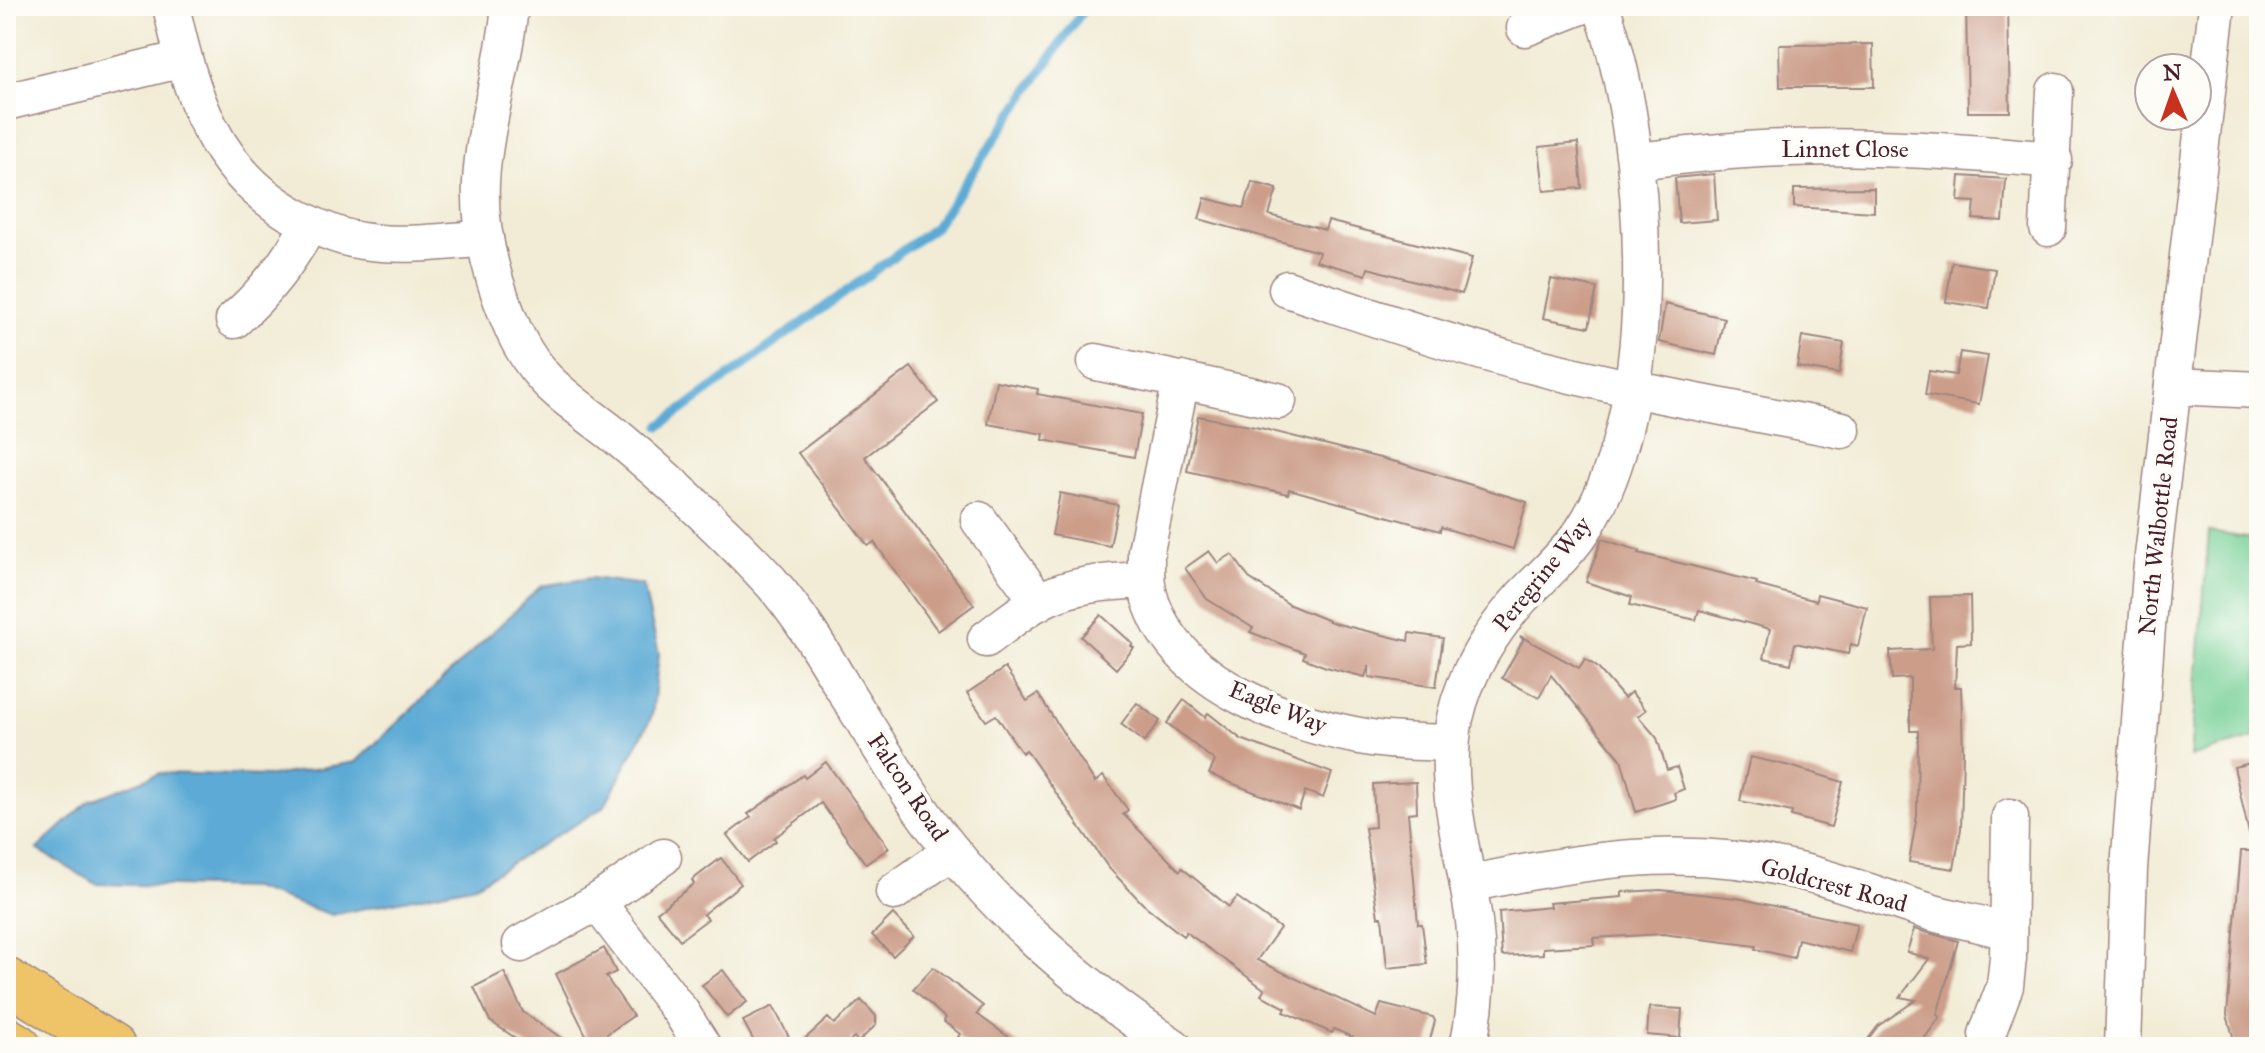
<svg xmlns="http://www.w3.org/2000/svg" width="2265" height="1053" font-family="'IM FELL Great Primer',serif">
<rect width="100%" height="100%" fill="#fdfcf7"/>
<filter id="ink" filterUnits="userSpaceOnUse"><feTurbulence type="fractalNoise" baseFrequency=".0125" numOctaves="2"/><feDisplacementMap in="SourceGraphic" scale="16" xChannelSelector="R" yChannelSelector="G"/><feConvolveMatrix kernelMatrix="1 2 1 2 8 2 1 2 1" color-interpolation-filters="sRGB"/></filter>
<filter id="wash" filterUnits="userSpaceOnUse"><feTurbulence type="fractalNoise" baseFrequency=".006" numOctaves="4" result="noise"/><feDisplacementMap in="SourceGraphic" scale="32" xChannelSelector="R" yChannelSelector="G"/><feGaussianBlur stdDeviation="1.8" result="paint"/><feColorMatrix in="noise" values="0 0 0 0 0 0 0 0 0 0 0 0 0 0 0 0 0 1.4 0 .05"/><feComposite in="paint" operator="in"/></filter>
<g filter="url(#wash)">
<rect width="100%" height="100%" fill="#f2ecd6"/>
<polygon fill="#76d096" stroke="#607860" stroke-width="2" points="2209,532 2259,540 2259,737 2190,757"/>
<polygon fill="#5caad5" stroke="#536480" stroke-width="2" points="591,578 643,585 659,654 652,716 604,807 475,885 332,915 252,888 96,884 37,849 89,801 160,773 271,776 356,762 541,586"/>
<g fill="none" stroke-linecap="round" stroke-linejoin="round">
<polyline stroke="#5caad5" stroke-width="9" points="660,426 935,227 1086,6"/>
</g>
<g id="blocks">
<g fill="#cc9e8a">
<polygon points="1966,6 2008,6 2010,112 1968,112"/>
<polygon points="1873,44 1874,87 1780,87 1779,45"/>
<polygon points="1578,143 1582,188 1544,191 1539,147"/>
<polygon points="1714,174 1717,220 1679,223 1675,178"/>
<polygon points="1960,176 2006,179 2003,221 1973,219 1975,202 1958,201"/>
<polygon points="1252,182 1277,189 1269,215 1325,230 1328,221 1472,258 1462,294 1368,268 1366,275 1316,261 1319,252 1199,219 1205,198 1244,208"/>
<polygon points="1874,188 1874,212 1794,207 1794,189"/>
<polygon points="1952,262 1995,269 1989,308 1946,302"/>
<polygon points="1551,279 1597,288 1589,327 1543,318"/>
<polygon points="1665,304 1724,318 1716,355 1659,342"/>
<polygon points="1802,336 1844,343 1839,374 1797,367"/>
<polygon points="1960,352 1988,356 1979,404 1925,395 1929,371 1956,375"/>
<polygon points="911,367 938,402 865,457 974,605 938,631 874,542 868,546 798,453"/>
<polygon points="996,381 1038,389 1037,394 1142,414 1134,457 1043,440 1044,434 988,424"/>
<polygon points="1198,416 1260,428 1400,463 1527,502 1513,549 1441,527 1440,531 1289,489 1288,494 1187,471"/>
<polygon points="1060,493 1118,505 1110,546 1052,535"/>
<polygon points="1602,539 1640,551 1639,553 1757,582 1756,585 1816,601 1817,594 1867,607 1858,646 1851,644 1848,654 1795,643 1791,664 1764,658 1770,629 1699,610 1696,620 1630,605 1632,597 1586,582"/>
<polygon points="1209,551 1218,563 1232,554 1249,578 1290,605 1334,623 1408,641 1409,633 1443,638 1436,687 1369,677 1369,666 1365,677 1326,667 1303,658 1305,653 1250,632 1253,628 1207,599 1185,568"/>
<polygon points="1970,596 1971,643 1957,644 1955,687 1961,687 1963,753 1961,829 1954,869 1909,862 1917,816 1918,731 1910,731 1910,678 1892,679 1890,651 1932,649 1930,597"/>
<polygon points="1101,615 1133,644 1131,646 1134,648 1116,669 1081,637"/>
<polygon points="1520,636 1579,668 1585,659 1597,667 1624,698 1631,692 1646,710 1638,716 1657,738 1667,770 1677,767 1684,789 1674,793 1676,799 1636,812 1621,759 1551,675 1539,698 1502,678 1523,640"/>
<polygon points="1005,668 1027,701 1038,694 1095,782 1103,776 1128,810 1123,814 1180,871 1182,868 1229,907 1237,897 1280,928 1257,960 1376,1017 1381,1004 1433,1017 1435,1021 1428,1047 1375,1047 1334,1029 1332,1033 1284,1012 1286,1008 1261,995 1264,989 1186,932 1183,936 1143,904 1108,867 1026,750 1022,753 996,715 986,721 967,693"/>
<polygon points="1184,700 1205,717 1208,713 1241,739 1332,773 1323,798 1305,791 1299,810 1209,774 1215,761 1167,723"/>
<polygon points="1137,703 1160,721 1144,742 1121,724"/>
<polygon points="1750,757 1790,766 1843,782 1831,827 1791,816 1792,812 1740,801"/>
<polygon points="2259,761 2259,832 2249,833 2234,767"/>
<polygon points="826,762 889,848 866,864 821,803 774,838 776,841 748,862 727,835 751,817 748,814 803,775 805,778"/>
<polygon points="1416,782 1417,812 1408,813 1418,924 1422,924 1427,964 1387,968 1382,917 1378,917 1365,828 1375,827 1373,784"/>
<polygon points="2241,851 2259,851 2259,1047 2236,1047 2227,1015"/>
<polygon points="721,858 741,884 703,914 708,919 680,940 657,912 694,884 692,880"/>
<polygon points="1661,890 1737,898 1857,924 1850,952 1798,939 1794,958 1755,949 1756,946 1663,934 1593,938 1594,945 1543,948 1543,954 1502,956 1499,912 1550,907 1549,903 1622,897 1622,892"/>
<polygon points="893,914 914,936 893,956 872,935"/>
<polygon points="1914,929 1958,941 1937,1015 1940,1017 1918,1047 1862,1047 1878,1026 1916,1000 1900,997 1929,959 1907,952"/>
<polygon points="604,948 616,972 606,977 633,1016 591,1045 556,974"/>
<polygon points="933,967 983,1006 977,1014 1022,1047 971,1047 958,1037 960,1034 943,1021 945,1018 913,989"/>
<polygon points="723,970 747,1002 727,1017 702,985"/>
<polygon points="504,972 523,1012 575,1047 529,1047 490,1021 474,987"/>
<polygon points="861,1000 876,1016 876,1025 858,1042 854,1037 850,1041 855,1047 796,1047 828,1018 834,1024"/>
<polygon points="773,1006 790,1039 774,1047 757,1047 743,1021"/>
<polygon points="1649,1007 1682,1009 1680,1038 1647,1035"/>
</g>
</g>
</g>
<g filter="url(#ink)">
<use href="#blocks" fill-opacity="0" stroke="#9e8680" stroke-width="2"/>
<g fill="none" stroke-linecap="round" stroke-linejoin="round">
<defs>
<g id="minor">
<path d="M171,6C191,95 213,173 299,218C318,228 341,238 362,241C403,247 444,242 485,238"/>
<path d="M510,6C505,65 484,123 481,182C479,228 491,275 508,317C533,382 567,397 617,437C671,482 724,531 771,582C799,614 820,649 842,686C866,725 890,764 916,803C983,900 1076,982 1174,1047"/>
<polyline points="1525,28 1581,6"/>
<polyline points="6,102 183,59"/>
<path d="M1636,161C1687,155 1738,149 1789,148C1878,145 1966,152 2054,160"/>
<polyline points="2048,228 2055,91"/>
<path d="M1287,289C1360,313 1433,339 1508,359C1618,389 1730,408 1842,430"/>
<path d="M234,320C267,291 289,261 310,224"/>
<polyline points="1096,362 1278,401"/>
<path d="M1181,380L1146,551C1146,569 1145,587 1152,605C1182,687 1292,725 1371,738C1397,742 1424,742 1450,743"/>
<polyline points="2173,386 2259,390"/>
<polyline points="979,520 1039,602"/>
<path d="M986,639C1004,626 1022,610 1042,600C1075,583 1110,582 1146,580"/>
<path d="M1468,884C1581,860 1684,843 1798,871C1846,882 1891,901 1937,914C1961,920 1985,925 2008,931"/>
<polyline points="894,892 952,851"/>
<polyline points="597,902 681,1012 703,1047"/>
<polyline points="521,944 597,902 663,857"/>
<polyline points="1987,1034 2005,986 2008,958 2010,817"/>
<path d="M1468,1047C1477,1006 1479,962 1474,921C1465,853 1441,786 1455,718C1465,673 1492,630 1522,597C1543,575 1566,555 1583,530C1665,405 1650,142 1601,6"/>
<polyline points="2123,1047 2129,869 2151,573 2217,6"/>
</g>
<g id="highway">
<polyline points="6,980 113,1047"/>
<polyline points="6,1039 19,1047"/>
</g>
</defs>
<use href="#minor" stroke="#9e8680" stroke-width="39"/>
<use href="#highway" stroke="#9e8680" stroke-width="47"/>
<use href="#minor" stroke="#fff" stroke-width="36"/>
<use href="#highway" stroke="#efc469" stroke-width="44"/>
</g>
</g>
<g text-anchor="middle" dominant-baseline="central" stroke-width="8" stroke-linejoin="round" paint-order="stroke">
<g font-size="24" fill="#4a1f2b" stroke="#fdfcf7">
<text x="1845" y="149">Linnet Close</text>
<text transform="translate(2158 526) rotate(-84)">North Walbottle Road</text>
<text transform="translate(1542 574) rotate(-51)">Peregrine Way</text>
<text transform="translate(1278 707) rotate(22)">Eagle Way</text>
<text transform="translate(908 787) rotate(56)">Falcon Road</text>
<text transform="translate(1834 885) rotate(15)">Goldcrest Road</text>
</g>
</g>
<rect width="2265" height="1053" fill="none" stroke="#fdfcf7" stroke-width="32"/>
<g transform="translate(2173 92) rotate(358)"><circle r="38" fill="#fdfcf7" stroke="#b5a4a5" stroke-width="2"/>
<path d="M0-6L14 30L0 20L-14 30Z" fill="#c8321e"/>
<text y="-12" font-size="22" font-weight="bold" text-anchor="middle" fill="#4a1f2b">N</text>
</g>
</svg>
